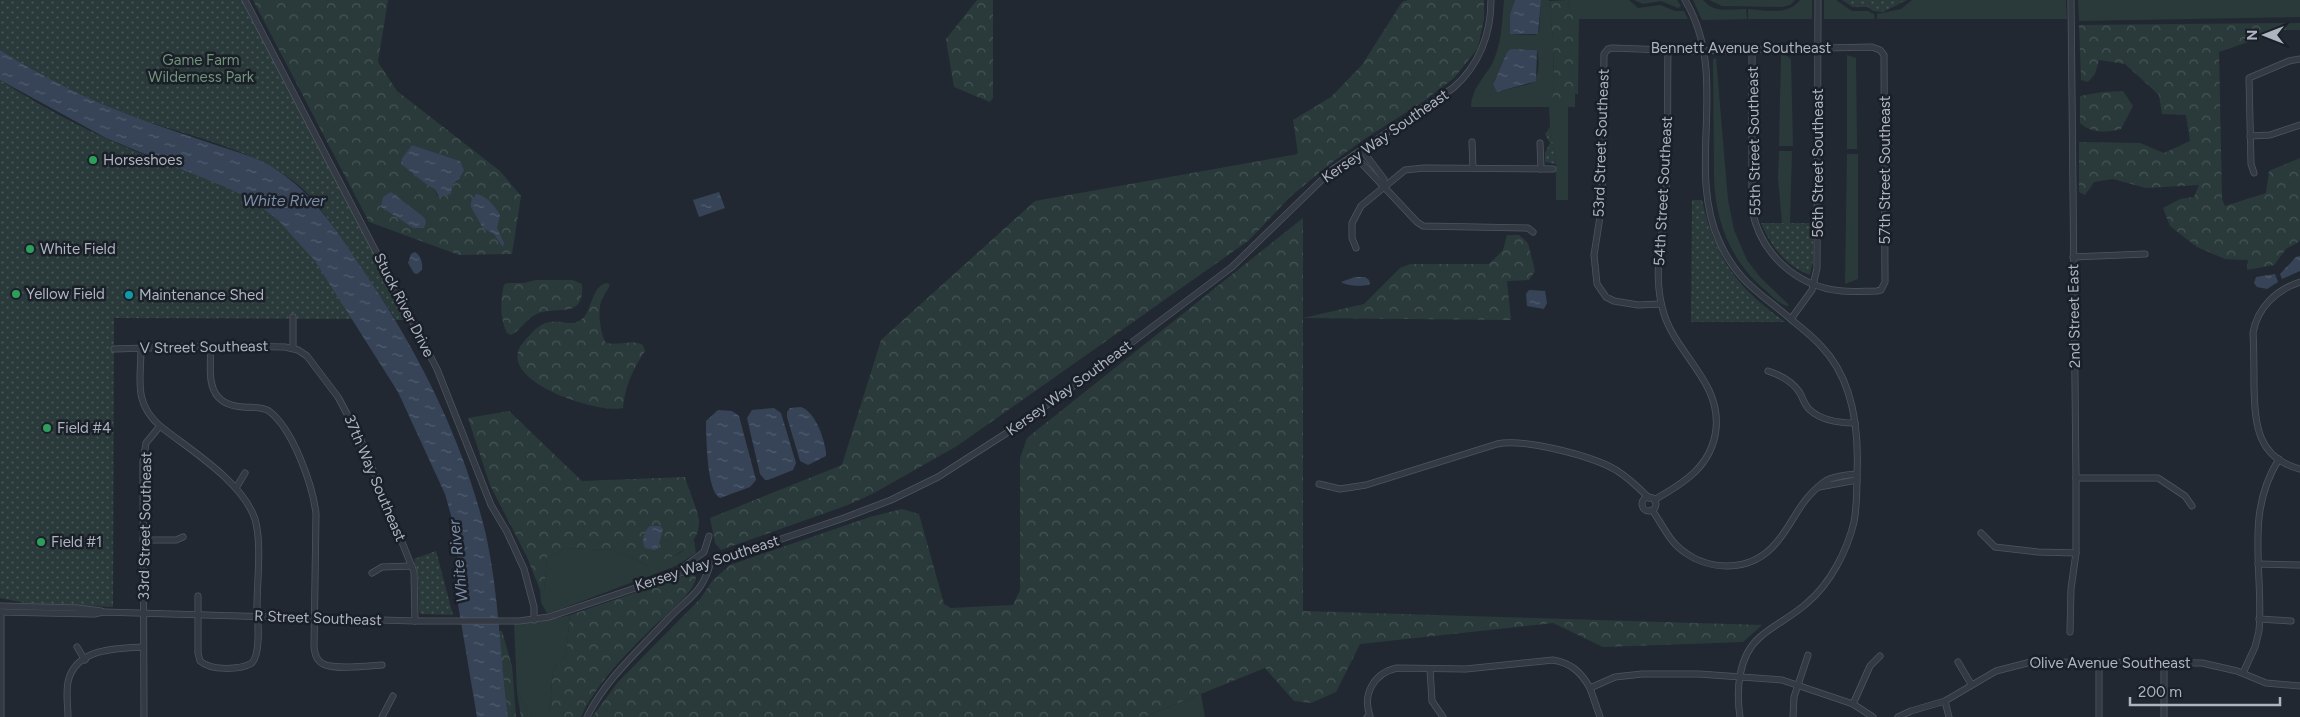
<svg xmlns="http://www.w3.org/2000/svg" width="2300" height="717" font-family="Figtree,sans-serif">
<defs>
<pattern id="forest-crowns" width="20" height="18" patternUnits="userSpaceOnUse" patternTransform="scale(1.25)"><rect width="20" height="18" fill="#2a3a3a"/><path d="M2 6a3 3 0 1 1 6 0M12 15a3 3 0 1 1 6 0" fill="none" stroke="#465455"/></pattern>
<pattern id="park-dots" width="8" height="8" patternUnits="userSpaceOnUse" patternTransform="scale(1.25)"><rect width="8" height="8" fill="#2a3a3a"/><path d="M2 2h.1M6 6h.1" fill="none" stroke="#465455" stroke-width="1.8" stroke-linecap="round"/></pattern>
<pattern id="water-ripples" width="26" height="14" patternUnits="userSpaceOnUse" patternTransform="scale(1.25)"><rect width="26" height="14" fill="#374458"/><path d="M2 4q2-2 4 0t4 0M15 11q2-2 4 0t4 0" fill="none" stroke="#515d6e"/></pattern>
</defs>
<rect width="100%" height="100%" fill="#212832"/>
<g fill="#2a3a3a" fill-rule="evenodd">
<path d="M1504,0H1515L1510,14V34L1535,35L1539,32L1541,0H1549L1553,39L1554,87L1552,100L1555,103L1571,15L1568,0H1629L1638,8L1660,5L1675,11H1684L1688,19H1579L1578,94H1575V107H1568V200H1556V164L1550,127L1549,107H1471C1472,87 1484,79 1493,62C1502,41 1502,22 1504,0ZM1512,49L1537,50C1539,61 1541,79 1529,84L1497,92L1493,85L1507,52Z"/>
<polygon points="1634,0 1677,0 1681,6 1678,8 1661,1 1643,4"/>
<path d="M1693,0H1703C1715,14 1730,9 1746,9L1747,19L1702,20Z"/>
<polygon points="1709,0 1795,0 1790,5 1782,7 1722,6"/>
<path d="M1800,0H1812V19H1748V9C1766,10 1788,16 1800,0Z"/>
<polygon points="1824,0 1836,0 1852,11 1868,11 1874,14 1875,19 1824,19"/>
<polygon points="1912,0 2066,0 2067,19 1877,19 1877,14 1901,9"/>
<polygon points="2078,0 2300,0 2300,17 2079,21"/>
<polygon points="1781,55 1786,55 1791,59 1793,146 1779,146"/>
<polygon points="1847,55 1856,58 1857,149 1847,149"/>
<path d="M1716,58L1728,200L1734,230L1747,260L1760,277L1789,305L1787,306C1779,304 1772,296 1765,290C1731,261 1715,222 1714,177L1713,59Z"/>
<polygon points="1779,151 1792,151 1790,223 1782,223 1778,178"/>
<polygon points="1847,154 1858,154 1858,279 1845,284"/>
<polygon points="694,540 696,553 676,566 553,612 547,613 541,603 540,590 544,591 547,557 567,548 614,550 649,566 680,553"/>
<polygon points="570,615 566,656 557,664 553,671 549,717 532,717 517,692 514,623 539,622"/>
<polygon points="1201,694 1205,717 1144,717"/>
</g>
<g fill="url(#forest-crowns)" fill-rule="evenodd">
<path d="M253,0H388L378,62L397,91L500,171L521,196L512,254L459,255L369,222ZM412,145L460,161L459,180L453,184L452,191L437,196L435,189C432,188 407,169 405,166C403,164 403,161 402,158ZM391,192L424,217L413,228L381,207Z"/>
<polygon points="977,0 993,0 993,98 990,102 954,87 946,39"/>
<polygon points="1408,0 1484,0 1484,19 1478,48 1454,78 1424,101 1363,140 1334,161 1291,196 1248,241 957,446 874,493 848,505 721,550 715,543 710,518 842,465 881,340 1035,201 1298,154 1293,120 1331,97 1362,65 1402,2"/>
<polygon points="1568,0 1571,15 1573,15 1573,99 1568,104 1555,103 1552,100 1554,87 1553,39 1549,1"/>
<polygon points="2300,23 2300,30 2283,30 2219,52 2222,199 2225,206 2266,193 2269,171 2300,158 2300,241 2286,249 2274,265 2247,270 2248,260 2225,259 2197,247 2170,226 2163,208 2180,199 2194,197 2199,185 2146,188 2113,179 2094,182 2085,195 2079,192 2079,142 2140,143 2164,153 2190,141 2186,115 2162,114 2159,95 2125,64 2099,60 2095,74 2088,82 2081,80 2079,25"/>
<path d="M2123,91L2133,106L2121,129C2108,133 2090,133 2080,123V96L2102,92Z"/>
<polygon points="1303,218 1303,318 1364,304 1400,268 1410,264 1489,264 1503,250 1507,235 1519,235 1528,243 1535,271 1529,280 1507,281 1511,320 1303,318 1303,611 1762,625 1743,642 1603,647 1553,623 1360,644 1336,692 1311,703 1294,701 1265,668 1144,717 592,717 618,682 700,599 713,580 730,565 870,517 902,509 919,514 944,604 951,608 1013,605 1020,590 1020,458 1027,438"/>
<path d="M536,280H573L582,284C585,322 554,304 535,315C525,320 521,330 511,335L507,333C500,319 500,300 504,285L507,283H524Z"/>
<path d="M607,283L610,285C608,290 604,294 602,299C597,309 600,334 606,343C619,346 632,339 643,345L645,351C633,369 625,386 623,408C600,414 504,384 519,349C521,344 525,341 528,337C552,307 567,332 582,319C593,310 591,286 607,283Z"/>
<path d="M509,411L582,481L685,477C688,488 699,513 699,522C699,549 669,558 649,566L614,550L567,548L547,557L544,591L540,590L527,557L490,485L468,418Z"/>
<path d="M690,574L695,575L696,579C692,595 662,618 650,630C624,656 596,684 581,717H549L553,671L557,664L566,656L570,615Z"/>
<polygon points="498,631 502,631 512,666 516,717 508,717"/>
<polygon points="517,692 532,717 521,717"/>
</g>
<g fill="url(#park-dots)">
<path d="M0,0H242L412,320H396C379,294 361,267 343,241C331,224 320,205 304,190C262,150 189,137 135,117C88,100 43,77 0,50Z"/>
<polygon points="1842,0 1907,0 1883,12 1873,11 1868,7 1853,7"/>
<path d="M0,80C45,109 95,135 145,155C181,169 220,180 253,201C298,229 326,275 353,319L114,318L113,607L25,603L0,598Z"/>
<polygon points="1550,127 1556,164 1545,162 1545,153 1550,143 1545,134"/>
<path d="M1692,200H1702C1716,260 1736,286 1785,322H1691Z"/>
<path d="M1761,223H1813V260L1810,275C1786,266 1771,247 1761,223Z"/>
<polygon points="436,551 453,615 421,614 419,612 418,575 414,559"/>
</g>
<g fill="url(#water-ripples)">
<polygon points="1515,0 1541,0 1538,34 1510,34 1510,14"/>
<polygon points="1511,49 1537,50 1536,81 1497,92 1493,85 1507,52"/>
<path d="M0,50C43,77 88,100 135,117C164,128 193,137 222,147C237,152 255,157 269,165C313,191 335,229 363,270C418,351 463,439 486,535C499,594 500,657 508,717H477L458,604V560L454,526L445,494L398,392L315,261L279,221L254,201L230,189L106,138L0,80Z"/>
<path d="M412,145L460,161L464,170L459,179L453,184L451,194L439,197L435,189C428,187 409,170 401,164L402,158Z"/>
<polygon points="391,192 424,217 426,222 424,228 413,228 381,207 383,197"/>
<polygon points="719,192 725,208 699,217 693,200"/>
<path d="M476,194C486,195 495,206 500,215L497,228L504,243L503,247L494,234L483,228L471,207V202Z"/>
<path d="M415,252C421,255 423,264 422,270L417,274L414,273L408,263L411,254Z"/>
<polygon points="2300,256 2300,271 2282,279 2280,274 2296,257"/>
<polygon points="2275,274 2278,282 2267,289 2257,287 2254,283 2256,277"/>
<path d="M1355,277H1365L1369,280L1370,284C1364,287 1346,286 1341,282Z"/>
<polygon points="1529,290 1545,291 1547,303 1544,309 1527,306 1526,294"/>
<path d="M801,407C816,413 824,438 826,453V456L808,465L800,461L787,417V412L790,408Z"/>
<polygon points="774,408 781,413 796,463 793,470 768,480 765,480 760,474 747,418 752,410"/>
<path d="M718,410L732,411L739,416L756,480L750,487L720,498C707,491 707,445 706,430V421Z"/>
<path d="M650,526H660L663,529L658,548L655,550L645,548C641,541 644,531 650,526Z"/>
</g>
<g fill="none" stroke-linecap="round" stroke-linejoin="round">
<defs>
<g id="minor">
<polyline points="245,0 437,369 491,505 507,532 524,569 534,607 534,620"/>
<path d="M1685,0C1731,77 1685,164 1719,241C1737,282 1762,294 1793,321C1803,329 1813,337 1821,346C1853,379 1859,429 1857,473C1857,489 1857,506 1854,522C1847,551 1830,584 1807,603C1793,616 1775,624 1760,637C1738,656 1736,690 1740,717"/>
<polyline points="2250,136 2270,135 2300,125"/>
<polyline points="1472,142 1473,168"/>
<polyline points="1540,143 1541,169"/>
<polyline points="1362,150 1384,179 1384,185"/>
<polyline points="1354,155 1417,222 1423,226 1528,228 1533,232"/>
<polyline points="2254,173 2251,164 2249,78 2289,61 2300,59"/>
<polyline points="1356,248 1352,238 1352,223 1361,206 1405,170 1424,168 1553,169"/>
<polyline points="2073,257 2145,254"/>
<path d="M2300,282C2276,290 2257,308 2253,333C2254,351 2254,369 2254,387C2255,424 2257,458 2300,469"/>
<path d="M1661,304L1638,305L1614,301L1606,297L1597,284L1594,255L1602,204L1604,54L1608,49L1612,48L1694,51L1872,47L1880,50L1884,55L1885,282L1881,290L1877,291C1865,291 1853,292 1842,291C1796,287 1760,253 1752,209V48"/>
<polyline points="293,317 293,348"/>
<polyline points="1791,319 1812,290 1817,268 1818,0"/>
<path d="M211,346C210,374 205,405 243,407C252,408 261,406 269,411C293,429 313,486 316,514L314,647C315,654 316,660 323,664C335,670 368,666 382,665"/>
<path d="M141,348C141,380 133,402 160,426L146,443L143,462L144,717"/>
<polyline points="114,349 211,346 285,347 298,350 307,356 338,397 361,440 414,572 415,621"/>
<path d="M1768,371C1780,375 1793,382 1800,393C1803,399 1805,406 1810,410C1822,421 1840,423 1855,423"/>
<path d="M160,426C190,450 242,481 255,519C262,543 257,581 257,607C258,621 261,653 252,663C240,670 211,671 200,661L198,653V596"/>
<polyline points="2076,478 2158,478 2185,496 2192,506"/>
<path d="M1319,484L1340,489L1366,485L1497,444C1524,438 1592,456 1616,470C1629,478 1638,487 1649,498"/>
<polyline points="1819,487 1857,480"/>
<polyline points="236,488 245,473"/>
<circle cx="1649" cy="504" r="7"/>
<path d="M1654,500C1684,483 1712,466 1716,429C1721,382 1677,355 1664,314C1652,276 1662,243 1665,205C1669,154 1667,101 1668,50"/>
<path d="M1652,510C1660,521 1667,536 1676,545C1705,573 1751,574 1777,542C1796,519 1798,502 1824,482C1832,476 1847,475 1857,474"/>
<polyline points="1981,533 1995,547 2038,552 2076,553"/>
<polyline points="143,540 176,540 183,537"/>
<polyline points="2258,564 2300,565"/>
<polyline points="681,569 704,552 709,536"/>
<polyline points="372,573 382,567 412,566"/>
<polyline points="0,606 77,608 101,611"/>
<path d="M0,612L94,614L103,612L415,621H519L549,617L844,518L891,500L938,477L1016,427L1082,380L1232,267L1332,170L1453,88C1479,66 1491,34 1491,0"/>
<polyline points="1,612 1,717"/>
<polyline points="2259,619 2291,621"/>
<polyline points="2070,632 2071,589 2076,553 2076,478 2071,0"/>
<polyline points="77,647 85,660"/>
<polyline points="2099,661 2099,717"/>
<polyline points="1958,662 1971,684"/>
<polyline points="2164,662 2164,717"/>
<polyline points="1430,669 1432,701 1443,717"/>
<path d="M2243,673L2255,647L2259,631C2264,571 2244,514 2279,459"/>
<polyline points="1590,688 1600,717"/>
<polyline points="1945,701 1949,717"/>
<polyline points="1853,704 1870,666 1880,656"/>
<path d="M68,717C68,705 65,690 69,678C79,648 118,648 143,647"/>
<polyline points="382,717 393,696"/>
<path d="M587,717C605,680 640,649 668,619C689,597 703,593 711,561"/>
<path d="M1367,717L1370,716C1362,694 1374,673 1397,668L1466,669L1553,660C1571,663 1581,672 1590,688L1615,677L1642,674H1699L1782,680L1853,704L1873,717"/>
<polyline points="1793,717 1794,697 1808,655"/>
<polyline points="1898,717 1911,711 1945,701 1996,671 2031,662 2202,663 2237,671 2266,683 2300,686"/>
</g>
</defs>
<use href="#minor" stroke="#4f555e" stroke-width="7"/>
<use href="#minor" stroke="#343a44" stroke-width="5.5"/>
</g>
<g fill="#2e9e5b" stroke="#1a1f28" stroke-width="2">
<circle cx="93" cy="160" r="5"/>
<circle cx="30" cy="249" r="5"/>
<circle cx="16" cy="294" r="5"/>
<circle cx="47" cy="428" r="5"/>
<circle cx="41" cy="542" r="5"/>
</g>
<circle fill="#0f9aa8" stroke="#1a1f28" stroke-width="2" cx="129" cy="295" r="5"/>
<g text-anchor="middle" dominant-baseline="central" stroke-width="5" stroke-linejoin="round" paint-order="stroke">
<g font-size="15" fill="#aeb5c0" stroke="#1a1f28">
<text x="1741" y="48">Bennett Avenue Southeast</text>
<text transform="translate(1385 136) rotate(-35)">Kersey Way Southeast</text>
<text transform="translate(1754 141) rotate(-91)">55th Street Southeast</text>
<text transform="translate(1601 143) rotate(-88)">53rd Street Southeast</text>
<text transform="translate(1818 163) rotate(-90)">56th Street Southeast</text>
<text transform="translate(1885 170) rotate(-90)">57th Street Southeast</text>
<text transform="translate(1663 191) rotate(-87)">54th Street Southeast</text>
<text transform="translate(404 305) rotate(63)">Stuck River Drive</text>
<text transform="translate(2074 316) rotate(-91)">2nd Street East</text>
<text transform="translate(204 347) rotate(-1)">V Street Southeast</text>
<text transform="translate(1069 388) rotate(-36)">Kersey Way Southeast</text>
<text transform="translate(375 478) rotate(67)">37th Way Southeast</text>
<text transform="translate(145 526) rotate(-89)">33rd Street Southeast</text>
<text transform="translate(707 563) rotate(-18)">Kersey Way Southeast</text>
<text transform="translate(318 618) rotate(2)">R Street Southeast</text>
<text x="2110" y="663">Olive Avenue Southeast</text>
</g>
<g font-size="15" fill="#709379" stroke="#1a1f28">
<text x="201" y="60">Game Farm<tspan x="201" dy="17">Wilderness Park</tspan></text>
</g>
<g font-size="15" fill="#aeb5c0" stroke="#1a1f28" text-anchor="start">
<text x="103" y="160">Horseshoes</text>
<text x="40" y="249">White Field</text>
<text x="26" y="294">Yellow Field</text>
<text x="139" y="295">Maintenance Shed</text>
<text x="57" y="428">Field #4</text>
<text x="51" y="542">Field #1</text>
</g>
<g font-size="16" font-style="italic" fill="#7a8ca6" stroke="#1a1f28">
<text x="284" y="200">White River</text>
<text transform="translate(458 561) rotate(-96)">White River</text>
</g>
</g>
<g transform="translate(2265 35) rotate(270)" stroke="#1a1f28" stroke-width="4" paint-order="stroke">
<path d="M0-4L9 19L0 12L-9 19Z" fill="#aeb5c0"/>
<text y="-8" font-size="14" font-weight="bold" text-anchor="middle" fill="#aeb5c0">N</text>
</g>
<path d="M2130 697v8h150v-8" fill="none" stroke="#aeb5c0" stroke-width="2.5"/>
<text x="2138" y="697" font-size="15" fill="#aeb5c0" stroke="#1a1f28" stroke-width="4" paint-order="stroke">200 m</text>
</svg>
